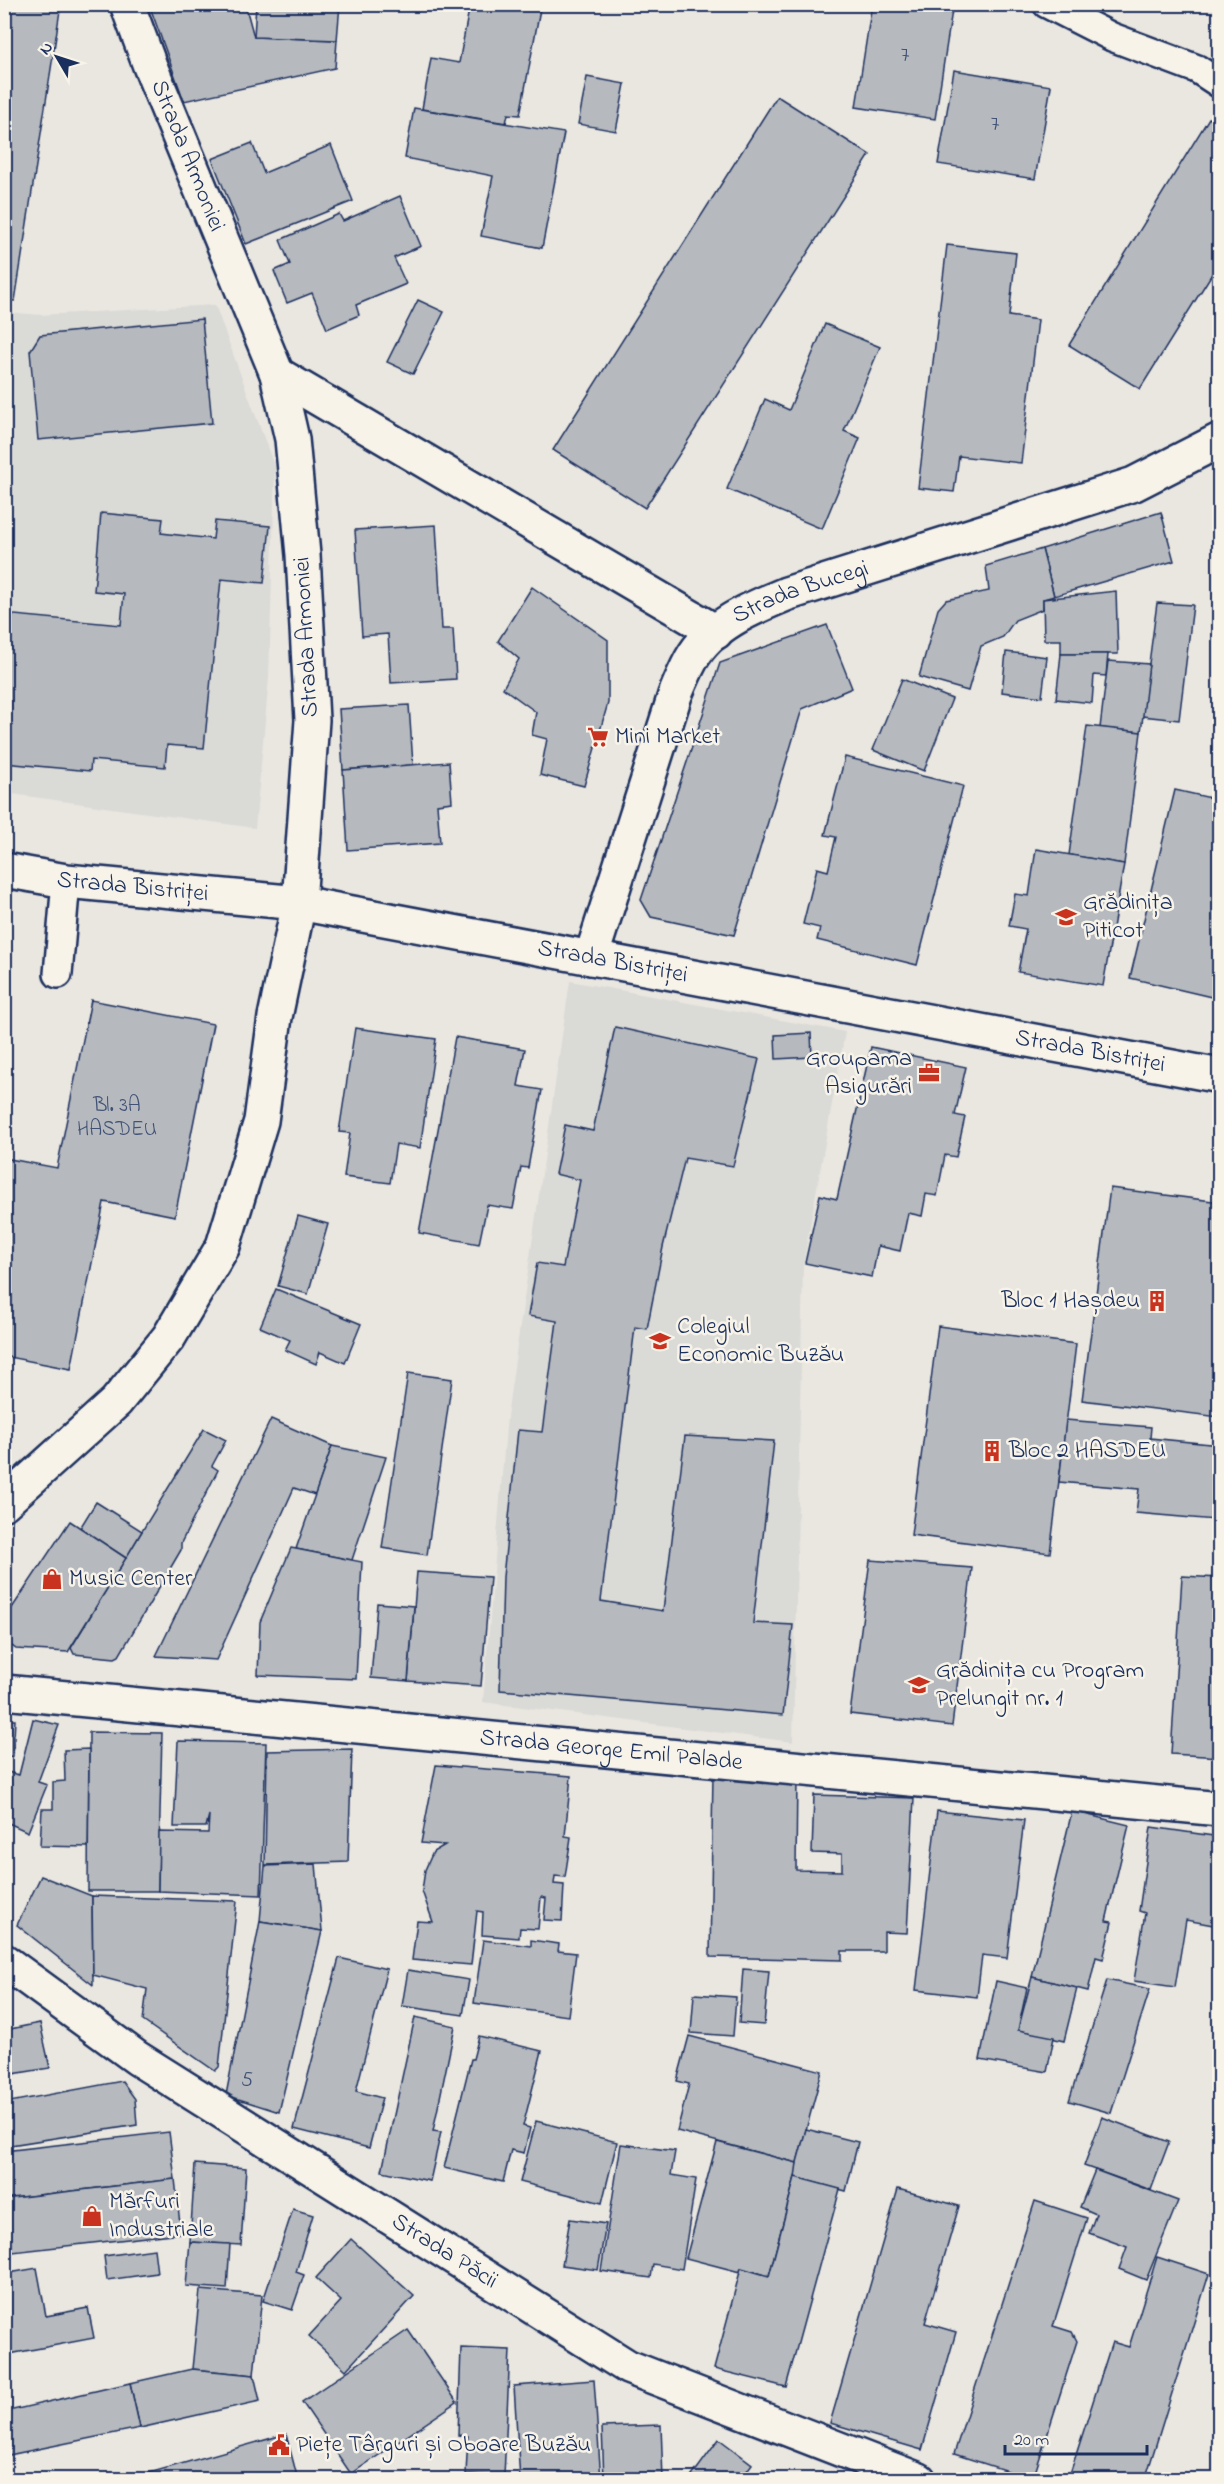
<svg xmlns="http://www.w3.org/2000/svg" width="1224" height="2484" font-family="'Indie Flower',sans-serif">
<rect width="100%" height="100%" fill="#eae7e0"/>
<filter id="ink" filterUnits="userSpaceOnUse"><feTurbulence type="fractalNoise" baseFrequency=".0167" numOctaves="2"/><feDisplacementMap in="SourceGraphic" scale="12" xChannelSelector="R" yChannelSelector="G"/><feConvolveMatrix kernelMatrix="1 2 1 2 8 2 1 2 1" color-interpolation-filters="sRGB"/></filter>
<g filter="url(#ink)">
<g fill="#dadad6">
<polygon points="215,305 275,468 269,677 255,828 5,793 5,312 41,315"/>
<polygon points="570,981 845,1032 803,1265 793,1742 483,1702 507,1416"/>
</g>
<g fill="#b6babf" stroke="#1b2f5e" stroke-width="1.5">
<polygon points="4,4 61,4 15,301 4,300"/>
<polygon points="157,4 245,4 254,37 337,40 335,68 184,101 150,7"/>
<polygon points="256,4 340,4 337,40 254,37"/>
<polygon points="470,4 541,4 520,115 508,114 506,123 422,109 431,58 459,63"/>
<polygon points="872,4 953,4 935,119 856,107"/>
<polygon points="954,70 1051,86 1035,179 938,164"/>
<polygon points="587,77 625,84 616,131 578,124"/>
<polygon points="777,96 870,155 645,508 553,450"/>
<polygon points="414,108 564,133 542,248 481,236 493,176 405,158"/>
<polygon points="1209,118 1220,125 1220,261 1140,389 1069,345"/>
<polygon points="252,143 264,173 331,145 353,201 246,244 212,159"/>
<polygon points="400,196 421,246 394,258 406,284 356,305 359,315 327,329 312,293 287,303 274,271 290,264 280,240 339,214 343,221"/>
<polygon points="947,245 1016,253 1009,316 1038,320 1021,463 959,456 954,492 918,488"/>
<polygon points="418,300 444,312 413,374 387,362"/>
<polygon points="202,319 212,423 38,440 30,351 40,335"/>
<polygon points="825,324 880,347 844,431 860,438 822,529 727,489 765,399 789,410"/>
<polygon points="1161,512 1174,561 1054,596 1042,549"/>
<polygon points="101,513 163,519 161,533 213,539 215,521 270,526 264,583 221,579 204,748 167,745 165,767 91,760 90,771 4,763 4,614 121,625 124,594 94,591"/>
<polygon points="436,525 442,629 453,629 456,679 391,683 388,634 362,636 355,530"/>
<polygon points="1042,549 1054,596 1043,599 1043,609 1015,620 1003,637 981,646 968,691 919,677 938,609 946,600 989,591 986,566"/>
<polygon points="532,587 608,640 608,703 584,786 540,775 547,739 532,735 536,712 503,688 519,659 498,641"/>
<polygon points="1116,591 1118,654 1061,654 1061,640 1044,640 1043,599"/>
<polygon points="1157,603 1193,605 1179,720 1142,716"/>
<polygon points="827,625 852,688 802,709 734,935 651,917 641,900 720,663"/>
<polygon points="1006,652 1047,657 1042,697 1002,692"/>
<polygon points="1061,654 1108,654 1106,676 1094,675 1092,703 1056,699"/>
<polygon points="1108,661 1149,664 1141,732 1100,728"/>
<polygon points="902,679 952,699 924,771 873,750"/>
<polygon points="409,705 413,765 343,770 339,709"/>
<polygon points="1087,726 1141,732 1124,864 1069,855"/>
<polygon points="845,757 963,786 917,965 817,940 820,928 803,924 817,868 828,871 836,837 825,835"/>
<polygon points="449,762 452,802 437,804 440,843 348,850 343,770"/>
<polygon points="1175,790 1220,800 1220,999 1130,978"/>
<polygon points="1036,849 1124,864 1103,986 1018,972 1026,929 1009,926 1015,894 1029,896"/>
<polygon points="91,1000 213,1024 175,1216 104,1202 71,1369 9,1357 4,1378 4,1158 57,1168"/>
<polygon points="615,1027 759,1059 733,1166 685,1158 663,1247 647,1329 635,1327 601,1601 663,1611 685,1436 774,1441 753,1623 793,1625 783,1715 500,1690 503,1577 518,1430 542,1432 557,1321 528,1316 537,1263 563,1267 580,1180 555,1174 565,1125 593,1131"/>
<polygon points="355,1028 436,1039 420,1148 396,1144 390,1183 344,1177 350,1133 339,1132"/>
<polygon points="811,1033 812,1057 776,1059 775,1035"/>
<polygon points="455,1037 525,1049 518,1086 542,1090 528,1168 521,1167 513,1209 487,1205 479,1244 419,1233"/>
<polygon points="871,1047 966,1067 955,1115 965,1117 956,1157 945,1155 937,1196 926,1194 922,1216 908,1213 900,1251 878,1246 872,1277 805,1263 820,1195 837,1199"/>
<polygon points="1110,1188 1220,1202 1219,1417 1082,1400"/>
<polygon points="298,1216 328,1224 308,1294 278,1286"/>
<polygon points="276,1289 361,1324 345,1363 320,1352 316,1364 285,1350 290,1340 260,1327"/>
<polygon points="938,1326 1076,1344 1050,1553 911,1535"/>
<polygon points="408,1373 452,1379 427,1555 382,1548"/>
<polygon points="271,1419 332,1446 315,1495 294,1488 216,1660 156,1656"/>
<polygon points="1066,1420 1151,1427 1150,1438 1220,1445 1220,1504 1217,1503 1215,1520 1136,1513 1139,1489 1059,1482"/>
<polygon points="204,1429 226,1440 212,1466 218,1470 181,1543 181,1550 119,1656 115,1658 74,1654 71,1648"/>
<polygon points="332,1446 386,1457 352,1560 296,1549"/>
<polygon points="96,1502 142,1531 126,1558 80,1528"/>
<polygon points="70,1521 126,1558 68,1652 16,1649 4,1640 4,1620"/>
<polygon points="1220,1534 1220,1578 1217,1578"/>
<polygon points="291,1548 362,1562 356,1679 258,1675 260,1622"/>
<polygon points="870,1560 972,1568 952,1726 850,1714"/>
<polygon points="417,1572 490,1577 481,1686 408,1681"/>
<polygon points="1182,1576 1220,1578 1220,1757 1171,1754"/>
<polygon points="377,1603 414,1606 408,1681 371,1678"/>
<polygon points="33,1719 59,1725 38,1782 47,1785 28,1832 4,1821 4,1771 19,1775"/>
<polygon points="4,1720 15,1720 13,1756 4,1757"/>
<polygon points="89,1732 162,1733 158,1891 88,1891"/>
<polygon points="178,1741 266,1743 261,1895 158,1891 159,1832 208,1833 209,1815 206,1827 174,1827"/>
<polygon points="89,1749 88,1847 40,1846 42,1809 53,1809 53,1782 65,1781 64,1750"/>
<polygon points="352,1749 348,1862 265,1865 267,1751"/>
<polygon points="436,1765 571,1776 565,1836 571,1837 565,1877 555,1876 554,1884 564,1885 562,1921 544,1920 546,1898 541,1897 538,1929 520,1928 519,1938 482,1935 483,1912 477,1911 471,1965 412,1960 417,1921 433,1922 422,1891 425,1870 433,1852 445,1845 421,1843"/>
<polygon points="713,1774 797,1776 796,1870 842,1871 842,1854 812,1853 814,1795 914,1798 907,1933 884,1932 884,1951 842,1951 842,1960 710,1957"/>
<polygon points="937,1811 1024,1820 1007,1958 982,1955 977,1997 916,1990"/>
<polygon points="1072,1811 1129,1825 1106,1921 1112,1922 1103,1959 1096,1957 1088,1991 1032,1977"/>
<polygon points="1151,1827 1220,1837 1219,1926 1186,1920 1175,1987 1134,1981 1145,1913 1139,1911"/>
<polygon points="316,1864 322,1931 260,1921 265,1866"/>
<polygon points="41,1876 92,1896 93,1985 17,1925"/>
<polygon points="92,1896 237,1901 219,2067 215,2071 143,2021 147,1989 93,1975"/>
<polygon points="260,1921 322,1931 279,2112 226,2095"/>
<polygon points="483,1940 531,1946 531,1940 559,1944 558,1951 576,1953 568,2016 474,2003"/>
<polygon points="339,1958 387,1969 356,2091 382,2098 369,2148 294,2129"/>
<polygon points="743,1969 769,1971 764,2025 739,2023"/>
<polygon points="408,1970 469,1980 463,2015 402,2006"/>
<polygon points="1032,1977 1077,1988 1064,2041 1018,2030"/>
<polygon points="1107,1980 1150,1989 1111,2113 1069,2101"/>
<polygon points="996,1981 1027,1988 1018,2030 1054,2037 1047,2072 980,2060"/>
<polygon points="4,1993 10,2029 40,2023 50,2068 6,2075"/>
<polygon points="694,1994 736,1997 733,2036 691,2033"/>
<polygon points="415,2017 455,2026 433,2131 441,2132 430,2181 382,2171"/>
<polygon points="479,2036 542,2051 523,2126 530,2128 524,2153 511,2150 503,2182 444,2168 471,2059 473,2059"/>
<polygon points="689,2036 822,2071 797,2163 677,2131 689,2084 677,2081"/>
<polygon points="122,2081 135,2099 137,2125 4,2146 4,2103"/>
<polygon points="1102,2117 1169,2142 1151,2190 1084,2166"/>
<polygon points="536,2121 617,2142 602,2203 520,2182"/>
<polygon points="806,2129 858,2142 846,2191 793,2177"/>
<polygon points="169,2132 175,2179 4,2199 4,2151"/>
<polygon points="717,2142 797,2163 795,2177 769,2276 741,2268 740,2272 686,2258"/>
<polygon points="621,2144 675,2151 671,2175 696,2179 682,2269 653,2264 651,2278 601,2271"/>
<polygon points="195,2164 246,2168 241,2245 190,2242"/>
<polygon points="1095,2170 1178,2201 1146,2280 1119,2269 1127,2247 1089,2233 1096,2214 1080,2207"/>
<polygon points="795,2177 840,2189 786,2387 714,2369 741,2268 769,2276"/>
<polygon points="175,2179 181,2233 4,2253 4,2199"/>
<polygon points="898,2189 959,2206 925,2323 956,2332 922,2450 830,2423"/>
<polygon points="1035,2201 1087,2218 1053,2326 1072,2332 1077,2341 1033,2479 954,2454"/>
<polygon points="293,2209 313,2215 296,2272 304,2275 292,2310 263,2301"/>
<polygon points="570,2219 606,2224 598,2270 562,2265"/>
<polygon points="351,2239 414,2296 346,2370 309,2336 341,2301 316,2278"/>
<polygon points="190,2242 230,2244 227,2289 186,2286"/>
<polygon points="154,2249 157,2273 107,2280 104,2256"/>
<polygon points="1157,2257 1209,2274 1145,2480 1068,2480 1112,2342 1129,2347"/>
<polygon points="37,2268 46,2316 88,2308 94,2338 4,2355 4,2274"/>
<polygon points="200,2290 262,2295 254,2375 192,2369"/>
<polygon points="408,2330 457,2402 351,2474 302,2402"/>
<polygon points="461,2348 510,2350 504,2476 466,2474 468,2436 458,2435"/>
<polygon points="192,2369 254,2375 260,2401 140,2428 130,2383"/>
<polygon points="594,2380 601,2480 520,2480 514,2386"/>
<polygon points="130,2383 140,2428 4,2456 4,2412"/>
<polygon points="661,2425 663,2480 604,2480 602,2427"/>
<polygon points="286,2434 298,2480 150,2480 149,2473"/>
<polygon points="719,2439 752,2464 740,2480 689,2480"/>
</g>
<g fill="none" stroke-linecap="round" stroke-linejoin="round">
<defs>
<g id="lane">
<polyline points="1047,4 1112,37 1197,69 1220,84"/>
<polyline points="58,974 66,881"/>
</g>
<g id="street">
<polyline points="277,374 716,632"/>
<path id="s1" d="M591,958L675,695C680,683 685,671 691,660C710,625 752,608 786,594L1134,484L1220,440"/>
<polyline points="4,1503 116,1402 169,1337 223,1246 261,1121 275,1017 299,903 312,720 303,555 292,439 277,374 150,66 127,4"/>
<path id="s2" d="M4,1961L137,2058L628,2367L919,2480"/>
</g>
<g id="secondary">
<path id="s3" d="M4,870L66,881L299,903L1220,1076"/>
<path id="s4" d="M4,1692L1220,1809"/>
</g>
</defs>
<use href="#lane" stroke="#1b2f5e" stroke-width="32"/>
<use href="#street" stroke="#1b2f5e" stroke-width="38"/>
<use href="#secondary" stroke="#1b2f5e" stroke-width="38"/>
<use href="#lane" stroke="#f7f3e8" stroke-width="27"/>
<use href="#street" stroke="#f7f3e8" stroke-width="33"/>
<use href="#secondary" stroke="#f7f3e8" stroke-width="33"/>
</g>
</g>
<defs>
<symbol id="supermarket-bare" viewBox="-9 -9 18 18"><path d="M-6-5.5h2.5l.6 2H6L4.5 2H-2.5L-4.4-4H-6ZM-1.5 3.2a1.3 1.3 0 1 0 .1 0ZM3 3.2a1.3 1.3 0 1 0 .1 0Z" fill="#c8321e" stroke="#f7f3e8" stroke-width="2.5" paint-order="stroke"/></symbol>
<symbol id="school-bare" viewBox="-9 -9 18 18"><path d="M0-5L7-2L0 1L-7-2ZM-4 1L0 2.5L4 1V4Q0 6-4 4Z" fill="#c8321e" stroke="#f7f3e8" stroke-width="2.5" paint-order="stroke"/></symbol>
<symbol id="office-bare" viewBox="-9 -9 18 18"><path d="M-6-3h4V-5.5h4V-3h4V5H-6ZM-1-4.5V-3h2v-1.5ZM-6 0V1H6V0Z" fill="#c8321e" stroke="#f7f3e8" stroke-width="2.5" paint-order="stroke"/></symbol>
<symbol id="building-bare" viewBox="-9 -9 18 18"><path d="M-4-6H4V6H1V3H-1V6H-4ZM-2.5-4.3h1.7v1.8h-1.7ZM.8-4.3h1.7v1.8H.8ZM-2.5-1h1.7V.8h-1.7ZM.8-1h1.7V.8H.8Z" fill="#c8321e" stroke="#f7f3e8" stroke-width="2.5" paint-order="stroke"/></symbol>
<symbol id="university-bare" viewBox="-9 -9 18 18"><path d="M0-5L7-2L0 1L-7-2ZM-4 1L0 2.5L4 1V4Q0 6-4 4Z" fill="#c8321e" stroke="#f7f3e8" stroke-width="2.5" paint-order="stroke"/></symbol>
<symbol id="shop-bare" viewBox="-9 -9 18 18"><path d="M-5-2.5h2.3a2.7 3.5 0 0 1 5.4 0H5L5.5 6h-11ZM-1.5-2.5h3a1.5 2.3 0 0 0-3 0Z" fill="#c8321e" stroke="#f7f3e8" stroke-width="2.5" paint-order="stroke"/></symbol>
<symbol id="civic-bare" viewBox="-9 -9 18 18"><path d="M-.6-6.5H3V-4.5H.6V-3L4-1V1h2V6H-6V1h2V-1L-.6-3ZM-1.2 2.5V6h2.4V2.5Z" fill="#c8321e" stroke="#f7f3e8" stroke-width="2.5" paint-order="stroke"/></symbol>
</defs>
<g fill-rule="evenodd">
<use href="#supermarket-bare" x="583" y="722" width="30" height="30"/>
<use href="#school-bare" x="1051" y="902" width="30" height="30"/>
<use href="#office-bare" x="914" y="1058" width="30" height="30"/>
<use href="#building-bare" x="1142" y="1286" width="30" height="30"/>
<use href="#university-bare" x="645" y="1326" width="30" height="30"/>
<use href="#building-bare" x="977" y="1436" width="30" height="30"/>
<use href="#shop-bare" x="37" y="1564" width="30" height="30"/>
<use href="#school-bare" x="904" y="1670" width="30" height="30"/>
<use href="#shop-bare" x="77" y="2201" width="30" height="30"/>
<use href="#civic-bare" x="264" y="2430" width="30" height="30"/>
</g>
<g text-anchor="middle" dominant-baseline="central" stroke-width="5" stroke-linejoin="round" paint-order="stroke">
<g font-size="21" fill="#425276">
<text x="905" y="56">7</text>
<text x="995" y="125">7</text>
<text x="117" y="1106">Bl. 3A<tspan x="117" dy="24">HASDEU</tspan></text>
<text x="247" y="2081">5</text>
</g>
<g font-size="24" fill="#1b2f5e" stroke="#f7f3e8">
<text transform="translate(187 156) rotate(68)">Strada Armoniei</text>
<text stroke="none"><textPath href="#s1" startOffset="447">Strada Bucegi</textPath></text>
<text transform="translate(307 637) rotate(-93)">Strada Armoniei</text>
<text stroke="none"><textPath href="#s3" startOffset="130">Strada Bistriței</textPath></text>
<text stroke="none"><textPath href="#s3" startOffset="616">Strada Bistriței</textPath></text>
<text stroke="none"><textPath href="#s3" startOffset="1102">Strada Bistriței</textPath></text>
<text stroke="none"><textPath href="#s4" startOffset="610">Strada George Emil Palade</textPath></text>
<text stroke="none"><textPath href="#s2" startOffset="528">Strada Păcii</textPath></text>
</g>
<g font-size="24" fill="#1b2f5e" stroke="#f7f3e8" text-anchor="start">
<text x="615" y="737">Mini Market</text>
<text x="1083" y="903">Grădinița<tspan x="1083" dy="28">Piticot</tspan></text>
<text x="912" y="1059" text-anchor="end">Groupama<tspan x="912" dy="28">Asigurări</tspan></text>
<text x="1140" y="1301" text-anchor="end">Bloc 1 Hașdeu</text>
<text x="677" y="1327">Colegiul<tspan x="677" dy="28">Economic Buzău</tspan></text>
<text x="1009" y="1451">Bloc 2 HASDEU</text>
<text x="69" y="1579">Music Center</text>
<text x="936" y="1671">Grădinița cu Program<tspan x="936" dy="28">Prelungit nr. 1</tspan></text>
<text x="109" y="2202">Mărfuri<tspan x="109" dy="28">Industriale</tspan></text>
<text x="296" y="2445">Piețe Târguri și Oboare Buzău</text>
</g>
</g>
<rect width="1224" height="2484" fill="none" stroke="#f7f3e8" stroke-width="24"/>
<rect x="12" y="12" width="1200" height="2460" fill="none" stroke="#1b2f5e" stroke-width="2" filter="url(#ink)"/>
<g transform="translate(57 57) rotate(309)" stroke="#f7f3e8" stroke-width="4.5" paint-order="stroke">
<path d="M0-4.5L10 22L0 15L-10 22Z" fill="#1b2f5e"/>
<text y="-9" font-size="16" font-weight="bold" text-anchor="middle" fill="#1b2f5e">N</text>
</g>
<path d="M1005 2445v9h142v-9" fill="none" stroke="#1b2f5e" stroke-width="3"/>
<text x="1014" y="2445" font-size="18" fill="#1b2f5e" stroke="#f7f3e8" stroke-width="4.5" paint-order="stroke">20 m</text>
</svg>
